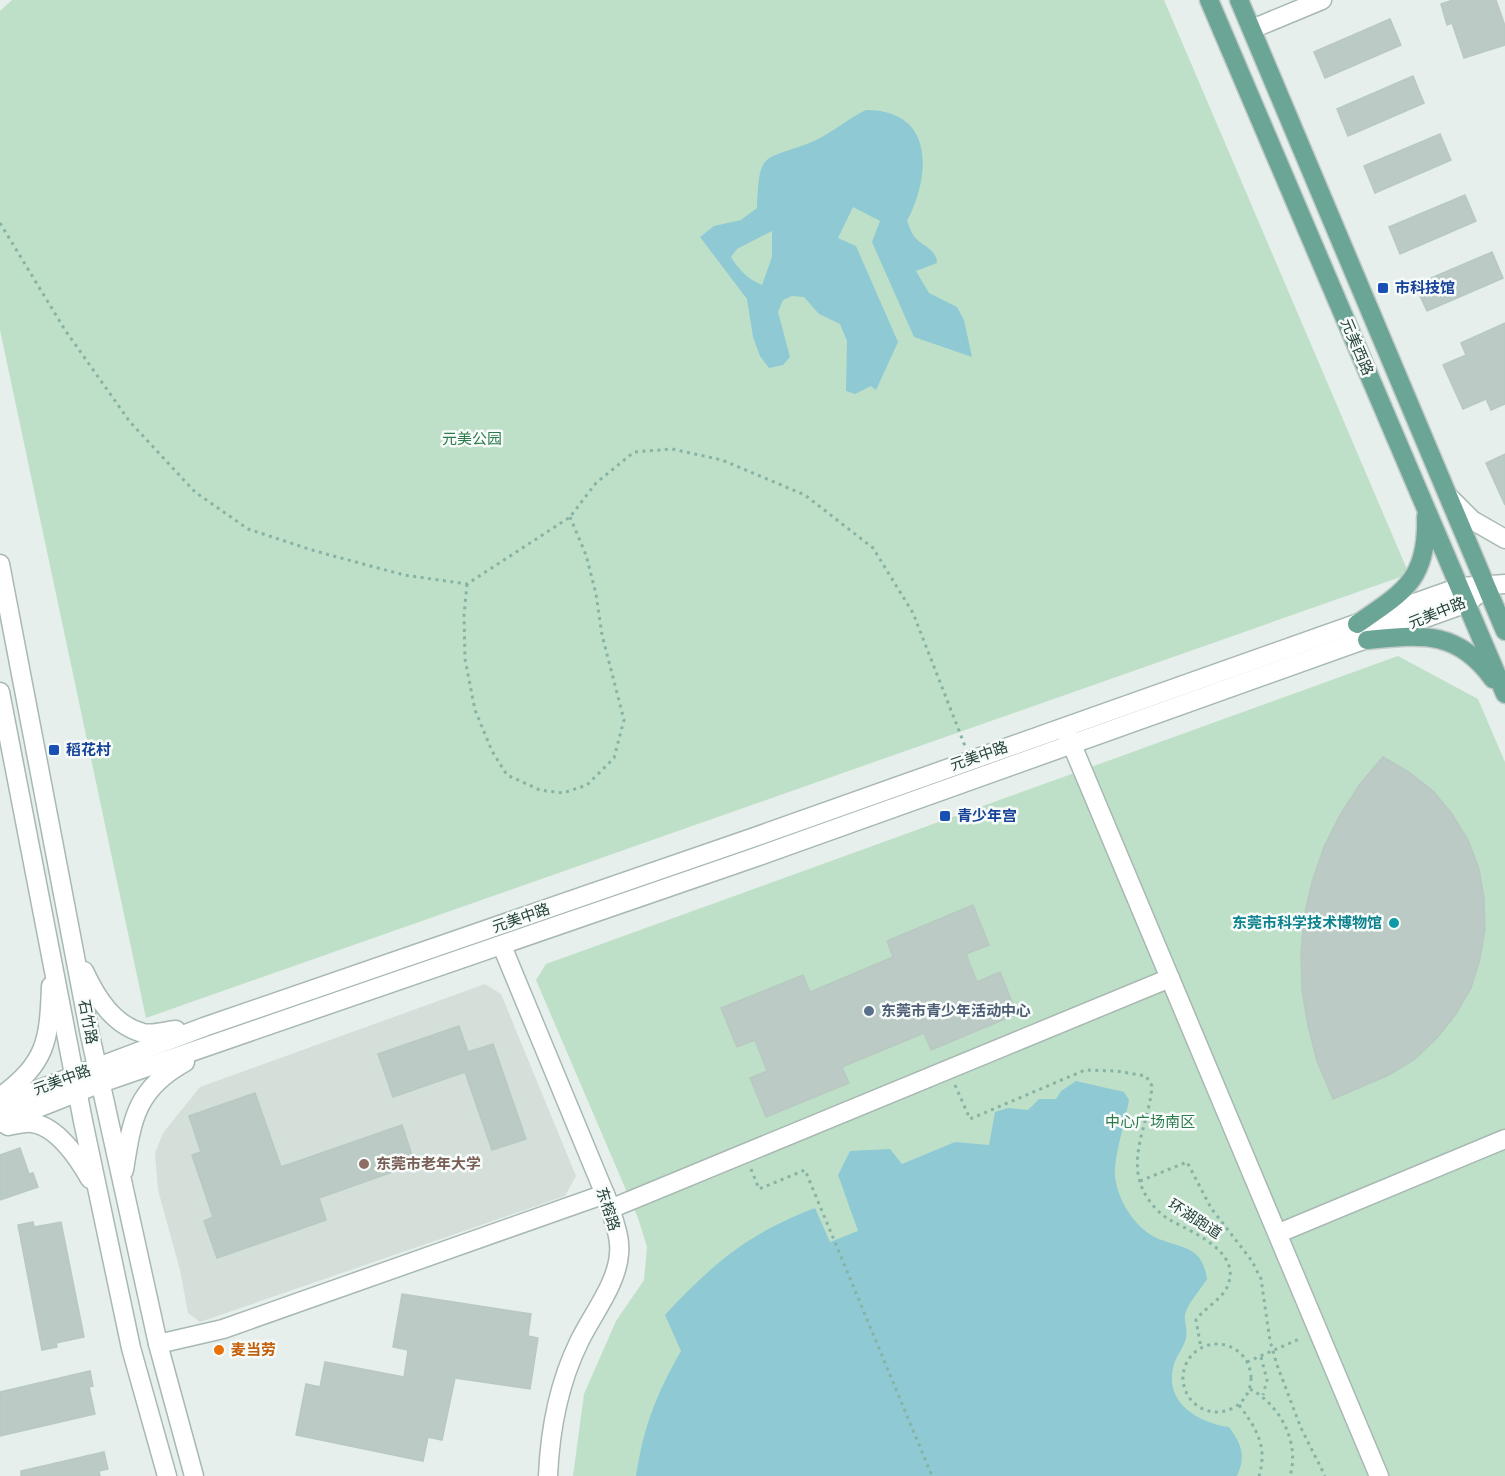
<svg xmlns="http://www.w3.org/2000/svg" width="1505" height="1476" font-family="'DejaVu Sans','Noto Sans SC',sans-serif">
<rect width="100%" height="100%" fill="#e6efeb"/>
<polygon fill="#d4dfda" points="485,984 501,994 576,1176 565,1196 200,1322 188,1313 180,1270 158,1190 155,1153 163,1133 200,1087"/>
<g fill="#bfe0c8">
<polygon points="12,0 1164,0 1409,574 146,1018 0,330 0,11"/>
<polygon points="1398,656 1478,699 1505,762 1505,1476 573,1476 584,1394 616,1321 644,1280 647,1247 638,1218 536,980 546,964"/>
</g>
<g fill="#8ec9d4" fill-rule="evenodd">
<path d="M866,110C935,110 931,175 907,221C909,226 911,232 914,236C921,246 937,249 937,263L916,271L929,293L957,307L964,320L972,357L914,337L872,242L880,221L853,207L838,238L856,246L898,342L876,390L871,386L855,394L846,391L847,341L840,324L819,314L804,297L792,296L783,300L778,312L790,357L783,365L769,368L760,356L753,337L747,299L700,237L714,226L741,220L757,208C759,147 764,162 814,141C832,133 847,119 866,110ZM772,231V257L762,285C748,279 739,270 731,257L737,249Z"/>
<path d="M1076,1081L1124,1092L1129,1100C1125,1122 1117,1146 1115,1168C1113,1194 1134,1229 1159,1239C1184,1249 1202,1246 1207,1279C1201,1289 1187,1304 1185,1315C1184,1322 1188,1331 1186,1338C1184,1348 1175,1357 1173,1368C1165,1404 1200,1423 1229,1427C1242,1445 1246,1456 1237,1476H636C644,1425 656,1395 681,1351L665,1315C712,1264 749,1233 815,1208L830,1242L858,1231L838,1175L850,1151L890,1149L902,1164L955,1142L989,1145L995,1112L1008,1108L1028,1110L1039,1099H1056L1061,1091Z"/>
</g>
<g fill="#bbcac4" stroke="#b8c9c2" stroke-width="1.5">
<polygon points="1453,0 1496,0 1505,26 1505,45 1464,58 1452,23 1447,25 1441,4"/>
<polygon points="1390,19 1401,45 1325,78 1314,52"/>
<polygon points="1413,76 1424,103 1348,136 1337,109"/>
<polygon points="1440,134 1451,160 1375,193 1364,166"/>
<polygon points="1465,195 1476,221 1400,254 1389,227"/>
<polygon points="1492,252 1503,278 1427,311 1415,285"/>
<polygon points="1505,323 1505,404 1491,410 1486,399 1463,409 1443,365 1466,355 1461,343"/>
<polygon points="1505,454 1505,505 1486,463"/>
<polygon points="1383,757 1409,772 1433,791 1452,814 1468,840 1479,869 1484,898 1485,929 1480,959 1471,988 1456,1014 1437,1038 1415,1059 1389,1075 1333,1099 1317,1061 1308,1026 1302,990 1301,954 1304,917 1312,882 1324,847 1340,815 1360,784"/>
<polygon points="973,905 989,945 966,954 977,982 1000,972 1017,1014 931,1050 924,1033 842,1067 849,1083 766,1117 750,1078 767,1071 755,1040 737,1047 721,1008 803,975 810,992 893,957 887,941"/>
<polygon points="459,1026 468,1052 493,1044 526,1139 492,1150 465,1072 393,1097 378,1054"/>
<polygon points="255,1093 281,1167 402,1125 415,1164 319,1198 326,1220 217,1258 204,1221 213,1217 192,1155 201,1152 189,1116"/>
<polygon points="20,1148 29,1174 33,1173 38,1187 0,1200 0,1155"/>
<polygon points="33,1222 34,1227 61,1222 84,1337 56,1343 57,1347 42,1350 18,1225"/>
<polygon points="402,1294 531,1314 528,1336 538,1338 530,1389 455,1378 442,1440 428,1437 423,1461 296,1435 306,1384 320,1387 325,1362 404,1377 408,1350 393,1347"/>
<polygon points="90,1371 93,1386 89,1387 95,1414 0,1436 0,1392"/>
<polygon points="104,1452 108,1469 99,1471 100,1476 21,1476 21,1471"/>
</g>
<g fill="none" stroke-linecap="round" stroke-linejoin="round">
<defs>
<g id="minor">
<polyline points="1252,29 1322,0"/>
<polyline points="1449,497 1472,520 1505,539"/>
<polyline points="0,564 90,1035 158,1344 194,1476"/>
<polyline points="0,692 83,1121 131,1348 167,1476"/>
<polyline points="1067,733 1379,1476"/>
<path d="M502,946L609,1204C613,1220 621,1237 619,1254C617,1284 592,1315 579,1342C558,1385 550,1429 548,1476"/>
<path d="M84,971C96,997 113,1025 143,1033C152,1035 166,1031 176,1030"/>
<path d="M0,1097C47,1062 49,1041 51,986"/>
<polyline points="0,1104 204,1027 749,839 1460,587 1505,584"/>
<polyline points="0,1123 101,1083 756,857 1467,603 1478,594"/>
<path d="M8,1126C15,1125 25,1122 32,1123C57,1126 79,1159 90,1179"/>
<path d="M124,1170C132,1119 136,1089 185,1062"/>
<polyline points="610,1209 1170,978"/>
<polyline points="1279,1233 1505,1139"/>
<polyline points="158,1344 223,1329 605,1194"/>
</g>
<g id="major">
<polyline points="1209,0 1505,694"/>
<polyline points="1239,0 1505,631"/>
<path d="M1357,624C1404,592 1428,579 1426,517"/>
<path d="M1367,640C1421,635 1457,629 1493,679"/>
</g>
</defs>
<use href="#minor" stroke="#a8b8b2" stroke-width="21"/>
<use href="#major" stroke="#c2cac8" stroke-width="21"/>
<g stroke="#86b3a5" stroke-width="3" stroke-dasharray="3 4.5" stroke-linecap="butt">
<polyline points="0,223 65,330 130,422 195,492 248,529 315,551 404,575 467,584 570,517 596,483 634,452 672,449 722,460 805,495 873,548 913,613 965,746"/>
<polyline points="467,584 464,615 465,659 475,710 492,751 507,775 540,790 563,793 587,785 614,758 624,720 602,635 596,594 586,555 570,517"/>
<path d="M955,1085L970,1119L1085,1070L1116,1071L1146,1076L1152,1086C1150,1120 1127,1156 1143,1190C1148,1201 1159,1214 1170,1220C1194,1233 1247,1254 1225,1291C1217,1302 1204,1309 1196,1320L1201,1348"/>
<polyline points="751,1169 759,1189 805,1170 932,1476"/>
<polyline points="1140,1181 1187,1162 1211,1208 1252,1261 1261,1279 1270,1341 1277,1365 1301,1428 1325,1476"/>
<circle cx="1217" cy="1378" r="34"/>
<polyline points="1261,1357 1267,1380 1263,1395"/>
<polyline points="1247,1362 1299,1339"/>
<path d="M1250,1389C1280,1405 1300,1442 1290,1476"/>
<path d="M1239,1405C1256,1428 1268,1446 1259,1476"/>
</g>
<use href="#minor" stroke="#fff" stroke-width="18"/>
<use href="#major" stroke="#6aa596" stroke-width="18"/>
</g>
<g fill="#1a4fb4" stroke="#f7fbf9" stroke-width="2">
<rect x="1377" y="282" width="12" height="12" rx="3"/>
<rect x="48" y="744" width="12" height="12" rx="3"/>
<rect x="939" y="810" width="12" height="12" rx="3"/>
</g>
<circle fill="#0f9aa8" stroke="#f7fbf9" stroke-width="2" cx="1394" cy="923" r="6"/>
<circle fill="#5c6f8a" stroke="#f7fbf9" stroke-width="2" cx="869" cy="1011" r="6"/>
<circle fill="#8d6e63" stroke="#f7fbf9" stroke-width="2" cx="364" cy="1164" r="6"/>
<circle fill="#e8710a" stroke="#f7fbf9" stroke-width="2" cx="219" cy="1350" r="6"/>
<g text-anchor="middle" dominant-baseline="central" stroke-width="5" stroke-linejoin="round" paint-order="stroke">
<g font-size="15" font-weight="bold" fill="#164399" stroke="#f7fbf9" text-anchor="start">
<text x="1395" y="288">市科技馆</text>
<text x="66" y="750">稻花村</text>
<text x="957" y="816">青少年宫</text>
</g>
<g font-size="15" fill="#24423a" stroke="#f7fbf9">
<text transform="translate(1357 347) rotate(67)">元美西路</text>
<text transform="translate(1437 613) rotate(-22)">元美中路</text>
<text transform="translate(979 756) rotate(-19)">元美中路</text>
<text transform="translate(521 918) rotate(-19)">元美中路</text>
<text transform="translate(88 1022) rotate(79)">石竹路</text>
<text transform="translate(62 1080) rotate(-20)">元美中路</text>
<text transform="translate(608 1209) rotate(72)">东榕路</text>
<text transform="translate(1195 1219) rotate(33)">环湖跑道</text>
</g>
<g font-size="15" fill="#2d7a4b" stroke="#f7fbf9">
<text x="472" y="439">元美公园</text>
<text x="1150" y="1122">中心广场南区</text>
</g>
<g font-size="15" font-weight="bold" fill="#0d838f" stroke="#f7fbf9" text-anchor="end">
<text x="1382" y="923">东莞市科学技术博物馆</text>
</g>
<g font-size="15" font-weight="bold" fill="#4e5e75" stroke="#f7fbf9" text-anchor="start">
<text x="881" y="1011">东莞市青少年活动中心</text>
</g>
<g font-size="15" font-weight="bold" fill="#785e54" stroke="#f7fbf9" text-anchor="start">
<text x="376" y="1164">东莞市老年大学</text>
</g>
<g font-size="15" font-weight="bold" fill="#c56008" stroke="#f7fbf9" text-anchor="start">
<text x="231" y="1350">麦当劳</text>
</g>
</g>
</svg>
